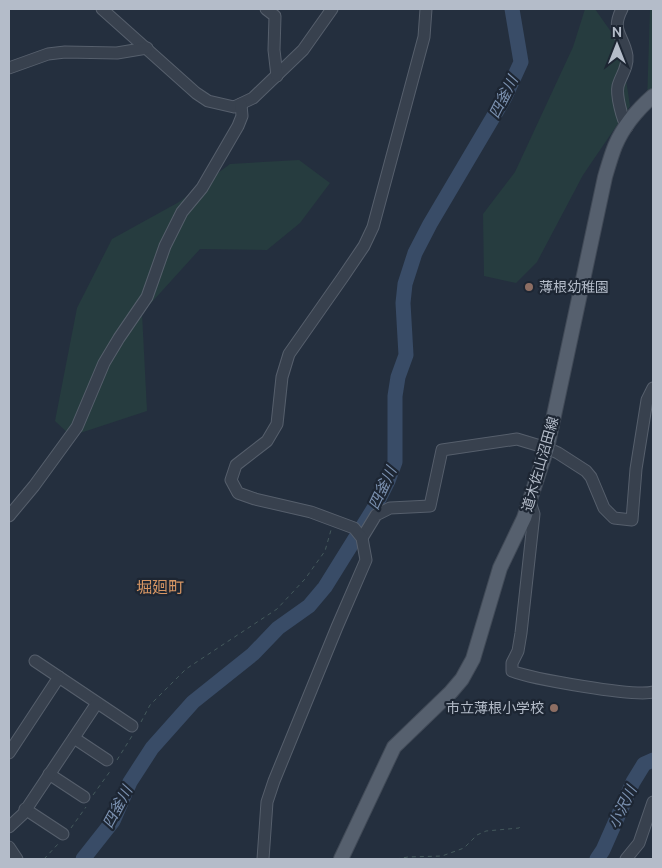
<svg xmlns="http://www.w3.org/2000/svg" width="662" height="868" font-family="Ubuntu,'Noto Sans JP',sans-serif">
<rect width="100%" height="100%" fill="#242f3e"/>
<g fill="#263c3f">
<polygon points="585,9 595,9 621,46 630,106 583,175 537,262 516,283 484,276 483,214 515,172 573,47"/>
<polygon points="650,9 653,9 653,97 647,103"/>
<polygon points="299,160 330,183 300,223 267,250 200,249 142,313 147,411 71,436 55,421 77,308 112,239 179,202 230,164"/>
</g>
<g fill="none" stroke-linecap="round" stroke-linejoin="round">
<g stroke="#394c67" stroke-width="15">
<polyline points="83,859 113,821 130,782 152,748 193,702 253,654 278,628 309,606 325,587 376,505 388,481 395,462 395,396 398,377 406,355 403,303 405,284 415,253 430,224 505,97 521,62 512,9"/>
<polyline points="597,859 603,850 633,782 644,764 653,760"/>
</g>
<defs>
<g id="minor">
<polyline points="102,9 196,93 208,101 234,107 253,98 303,50 332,9"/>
<polyline points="266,9 275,16 274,50 277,76"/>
<path d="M622,9C610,32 624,35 627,56C628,68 621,75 618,86C616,95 622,119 627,127"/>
<polyline points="9,68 48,54 65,52 117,53 147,48"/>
<path d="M530,502L534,514L521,633L518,651L512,663V671C532,679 635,697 653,692"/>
<polyline points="9,516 34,486 77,427 104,363 119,338 147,297 165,246 182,212 202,188 238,126 242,116 241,104"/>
<polyline points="362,538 376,515 390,508 430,506 442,450 517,439 547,448 558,453 586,471 591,477 604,508 614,518 632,520 636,469 647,400 653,388"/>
<polyline points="35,661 132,726"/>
<polyline points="74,738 107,760"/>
<polyline points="9,753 59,677"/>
<polyline points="49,774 84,797"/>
<polyline points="25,809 63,834"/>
<polyline points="9,827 23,814 97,703"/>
<polyline points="9,847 17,859"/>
<polyline points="263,859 267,802 274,781 337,627 366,560 362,538 354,528 311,512 255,499 238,493 231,480 236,465 267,441 277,424 282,377 289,354 343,277 364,246 373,227 424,37 426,9"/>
<polyline points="626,859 639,843 653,802"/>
</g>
<path id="major" d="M341,859L394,747L451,692L462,679L473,659L500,568L524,518L547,448L605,177C608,167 611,156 615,146C623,127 638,109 653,96"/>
</defs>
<use href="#minor" stroke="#565f6c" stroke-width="13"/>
<use href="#major" stroke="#414a57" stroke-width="16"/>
<g stroke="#44595c" stroke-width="1" stroke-dasharray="4 4" stroke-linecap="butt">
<polyline points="141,722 150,705 186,669 277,609 305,579 325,551 331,530"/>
<polyline points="117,760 132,736"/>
<polyline points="93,795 111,770"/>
<polyline points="71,828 86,807"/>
<polyline points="44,859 59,843"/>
<polyline points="396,859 408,857 442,856 464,848 477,835 486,831 519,828 521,825"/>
</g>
<use href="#minor" stroke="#38414e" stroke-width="11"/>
<use href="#major" stroke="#56606e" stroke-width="14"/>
</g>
<g fill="#8d6e63" stroke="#1d2633" stroke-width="2">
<circle cx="529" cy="287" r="5"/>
<circle cx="554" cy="708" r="5"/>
</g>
<g text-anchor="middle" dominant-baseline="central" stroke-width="4.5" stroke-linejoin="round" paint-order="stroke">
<g font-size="14" fill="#b4bcc9" stroke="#1d2633" text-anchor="start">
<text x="539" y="287">薄根幼稚園</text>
<text x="544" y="708" text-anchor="end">市立薄根小学校</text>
</g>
<g font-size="14" fill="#b4bcc9" stroke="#1d2633">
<text transform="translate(540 464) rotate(-74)">道木佐山沼田線</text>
</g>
<g font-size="15" font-style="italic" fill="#7c92b1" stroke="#1d2633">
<text transform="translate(503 97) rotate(-63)">四釜川</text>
<text transform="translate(382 488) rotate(-65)">四釜川</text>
<text transform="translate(117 807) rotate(-62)">四釜川</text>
<text transform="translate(622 807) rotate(-64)">小沢川</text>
</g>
<g font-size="16" fill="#d59563" stroke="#1d2633">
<text x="160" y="587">堀廻町</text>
</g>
</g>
<rect width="662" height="868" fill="none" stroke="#b4bcc9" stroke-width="20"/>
<g transform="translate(617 45)" stroke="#1d2633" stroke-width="4" paint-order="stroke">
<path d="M0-4L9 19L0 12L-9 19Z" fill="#b4bcc9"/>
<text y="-8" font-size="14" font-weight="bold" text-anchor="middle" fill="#b4bcc9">N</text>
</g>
</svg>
